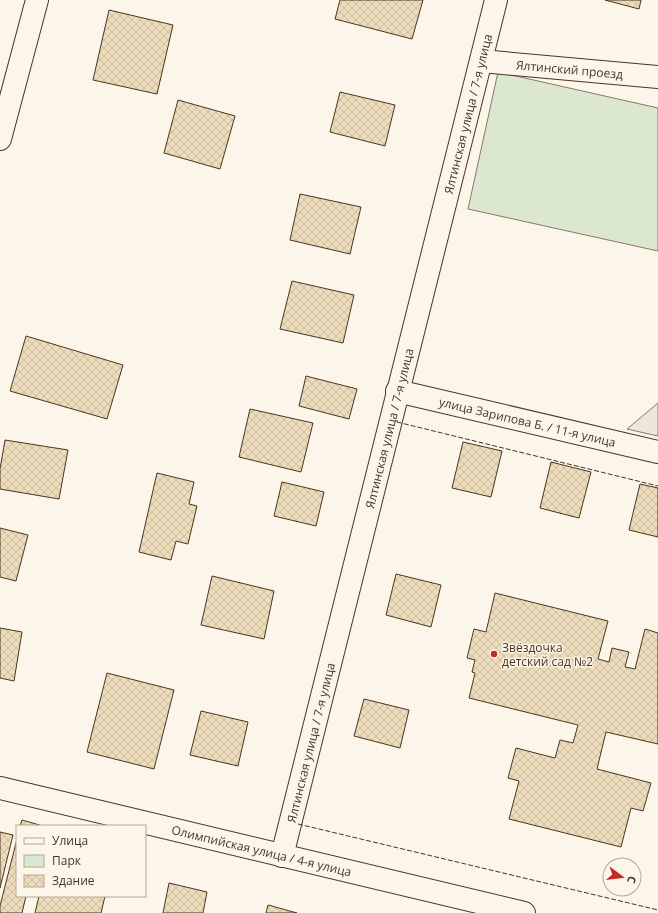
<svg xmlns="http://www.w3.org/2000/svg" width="658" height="913" font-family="'Open Sans',sans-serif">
<defs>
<pattern id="building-cross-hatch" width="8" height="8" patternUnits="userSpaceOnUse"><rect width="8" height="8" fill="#ecdcbc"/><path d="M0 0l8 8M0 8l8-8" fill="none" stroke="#ccbda1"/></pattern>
</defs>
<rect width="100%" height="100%" fill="#fbf6e9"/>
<polygon fill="#dce7d0" stroke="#887966" points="498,72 658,108 658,251 468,209"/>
<polygon fill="#ede7d9" stroke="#887966" points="658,403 658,436 627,429"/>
<g fill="url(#building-cross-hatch)" stroke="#4a3520">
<polygon points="340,0 423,0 412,39 335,19"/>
<polygon points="605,0 641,0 639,9"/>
<polygon points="109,10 173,25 157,94 93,80"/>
<polygon points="340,92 395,105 385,146 330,132"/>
<polygon points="178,100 235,116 220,169 164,153"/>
<polygon points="300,194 361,207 350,254 290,240"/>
<polygon points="292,281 354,295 343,343 280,329"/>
<polygon points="26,336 123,365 107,419 10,391"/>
<polygon points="306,376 357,389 349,419 299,406"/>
<polygon points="250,409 313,423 301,472 239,457"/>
<polygon points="5,440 68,450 59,499 0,489 0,469"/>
<polygon points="463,442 502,451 491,497 452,488"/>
<polygon points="551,462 591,472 579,518 540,508"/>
<polygon points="157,473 194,482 189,504 197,506 188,544 176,541 171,560 139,552"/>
<polygon points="282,482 324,492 316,526 274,516"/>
<polygon points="640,484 658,488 658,537 629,530"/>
<polygon points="0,528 28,535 16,581 0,577"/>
<polygon points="396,574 441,585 431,627 386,615"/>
<polygon points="212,576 274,591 264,639 201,625"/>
<polygon points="495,593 608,621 598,659 609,662 612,648 629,652 625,667 635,669 645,629 658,633 658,744 606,732 597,769 651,783 643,811 631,808 621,847 509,819 519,781 508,778 516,748 555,758 560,740 573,743 578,725 469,698 475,673 472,672 475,660 467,658 474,629 486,632"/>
<polygon points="0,628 22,632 14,681 0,678"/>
<polygon points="107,673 174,690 154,769 87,752"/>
<polygon points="364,699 409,710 400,748 354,736"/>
<polygon points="201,711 248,722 238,766 190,755"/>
<polygon points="22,820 43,826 20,826"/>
<polygon points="0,832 13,835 0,888"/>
<polygon points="17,839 17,896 26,896 22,913 0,913 0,906"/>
<polygon points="169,883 207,892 203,913 163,913"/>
<polygon points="39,896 105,896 101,913 35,913"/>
<polygon points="268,905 297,913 266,913"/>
</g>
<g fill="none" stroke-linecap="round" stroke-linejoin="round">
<defs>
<g id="street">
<path id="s1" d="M481,61L658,77"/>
<polyline points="0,139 37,0"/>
<path id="s2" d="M397,391L658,452"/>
<path id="s3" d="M0,788L524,913"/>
<path id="s4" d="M282,856L496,0"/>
</g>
</defs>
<use href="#street" stroke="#4a3520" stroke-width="24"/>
<use href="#street" stroke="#fbf6e9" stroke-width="22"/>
<g stroke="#4a3520" stroke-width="1" stroke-dasharray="5 2" stroke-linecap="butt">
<polyline points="397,422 658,486"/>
<polyline points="298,824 658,910"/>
</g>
</g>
<circle fill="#c62828" stroke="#fbf6e9" stroke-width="1.5" cx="494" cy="654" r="4"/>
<g text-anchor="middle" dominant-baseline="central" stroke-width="3" stroke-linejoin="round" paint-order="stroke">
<g font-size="12" fill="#4a3520" stroke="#fbf6e9">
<text stroke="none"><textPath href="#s1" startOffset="89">Ялтинский проезд</textPath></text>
<text stroke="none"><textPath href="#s4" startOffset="765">Ялтинская улица / 7-я улица</textPath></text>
<text stroke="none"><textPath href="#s2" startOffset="134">улица Зарипова Б. / 11-я улица</textPath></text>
<text stroke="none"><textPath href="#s4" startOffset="441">Ялтинская улица / 7-я улица</textPath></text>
<text stroke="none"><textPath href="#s4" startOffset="117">Ялтинская улица / 7-я улица</textPath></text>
<text stroke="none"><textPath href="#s3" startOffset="269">Олимпийская улица / 4-я улица</textPath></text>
</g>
<g font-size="12" fill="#4a3520" stroke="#fbf6e9" text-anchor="start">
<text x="502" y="647">Звёздочка<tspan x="502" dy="14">детский сад №2</tspan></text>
</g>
</g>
<rect x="16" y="825" width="130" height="72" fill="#fbf6e9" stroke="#b4a999"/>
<rect x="24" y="838" width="20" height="6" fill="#fbf6e9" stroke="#b4a999"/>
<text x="52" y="845" font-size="12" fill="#4a3520">Улица</text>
<rect x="24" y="855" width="20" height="12" fill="#dce7d0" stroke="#b4a999"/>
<text x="52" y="865" font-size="12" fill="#4a3520">Парк</text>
<rect x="24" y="875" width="20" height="12" fill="url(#building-cross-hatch)" stroke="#b4a999"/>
<text x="52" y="885" font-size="12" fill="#4a3520">Здание</text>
<g transform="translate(622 877) rotate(105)"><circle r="19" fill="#fbf6e9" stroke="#b4a999"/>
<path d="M0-3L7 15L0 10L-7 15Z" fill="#c62828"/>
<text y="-6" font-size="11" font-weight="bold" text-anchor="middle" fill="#4a3520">С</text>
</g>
</svg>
